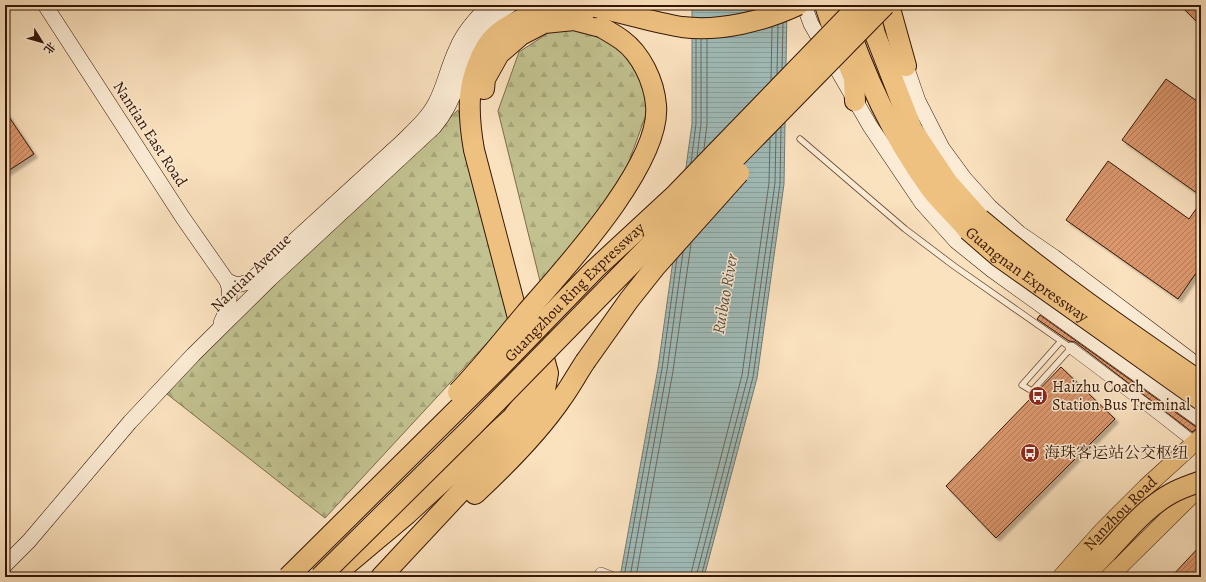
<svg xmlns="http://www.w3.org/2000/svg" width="1206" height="582" font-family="Alegreya,'Noto Serif SC',serif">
<defs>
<pattern id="forest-firs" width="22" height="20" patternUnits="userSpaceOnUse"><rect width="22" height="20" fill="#c2c290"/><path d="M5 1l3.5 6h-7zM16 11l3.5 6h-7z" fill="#a7a67b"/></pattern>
<pattern id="water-rules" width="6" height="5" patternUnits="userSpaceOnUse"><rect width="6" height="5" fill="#a0bcb9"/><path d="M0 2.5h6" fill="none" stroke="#8aa19d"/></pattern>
<pattern id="building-hatch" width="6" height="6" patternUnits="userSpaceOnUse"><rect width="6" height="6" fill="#dc976d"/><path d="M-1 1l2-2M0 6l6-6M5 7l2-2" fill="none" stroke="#b37a57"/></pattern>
<filter id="shadow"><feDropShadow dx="3.5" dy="3.5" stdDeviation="1" flood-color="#0004"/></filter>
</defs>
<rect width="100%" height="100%" fill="#fbe2bf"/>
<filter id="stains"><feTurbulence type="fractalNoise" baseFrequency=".005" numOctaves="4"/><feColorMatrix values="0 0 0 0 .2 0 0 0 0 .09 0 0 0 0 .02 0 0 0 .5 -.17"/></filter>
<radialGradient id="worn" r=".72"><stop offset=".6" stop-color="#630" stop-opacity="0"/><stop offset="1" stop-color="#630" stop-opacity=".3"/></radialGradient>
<g fill="url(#forest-firs)" stroke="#7c6c4a">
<polygon points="559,26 587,29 620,44 642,72 648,109 626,170 592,222 541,285 498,111 519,52"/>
<polygon points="458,110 511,317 325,518 167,394 195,360"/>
</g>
<polygon fill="url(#water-rules)" stroke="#757970" points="692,5 787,5 784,184 757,378 704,577 620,577 658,368 692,124"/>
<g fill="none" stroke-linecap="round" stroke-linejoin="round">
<g stroke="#6a685e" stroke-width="1">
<polyline points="782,69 783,23"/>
<polyline points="777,74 778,25"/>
<polyline points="771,80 772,27"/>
<polyline points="704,149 707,124 707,39"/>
<polyline points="697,157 701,124 701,39"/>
<polyline points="691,163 696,124 696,39"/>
<polyline points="624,577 662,369 677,258"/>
<polyline points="630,577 667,370 683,252"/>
<polyline points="636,577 673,371 691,244"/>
<polyline points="690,577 742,375 769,183 770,139"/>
<polyline points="696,577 748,376 775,183 776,132"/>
<polyline points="701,577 753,377 780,184 781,127"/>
</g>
</g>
<g fill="url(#building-hatch)" stroke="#351503" filter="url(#shadow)">
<polygon points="1180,5 1201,5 1201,26"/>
<polygon points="1166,79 1201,104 1201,196 1122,140"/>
<polygon points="5,111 34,154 5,173"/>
<polygon points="1108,161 1189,219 1201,202 1201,266 1178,299 1066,220"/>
<polygon points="1040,315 1196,427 1197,428 1192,432 1075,342 1069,341 1037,319"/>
<polygon points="1061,367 1115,419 996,538 946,486"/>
<polygon points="1201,545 1201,577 1171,577"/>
</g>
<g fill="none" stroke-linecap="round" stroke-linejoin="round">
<defs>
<polyline id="lane" points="800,139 905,229 954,266 1071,348 1032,391 1022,385 1061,341"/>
<g id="street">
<polyline points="1071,348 1144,403 1195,443"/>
<polyline points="599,577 601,573 611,577"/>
</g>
<g id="secondary">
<path d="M45,5L183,218L227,281C233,295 227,310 221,323"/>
<polyline points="804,5 811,24 870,126 922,203 956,241 992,270 1201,420"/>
<polyline points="905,56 906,66 918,101 942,148 964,178 990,207 1019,233 1054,257 1201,368"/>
<path d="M227,281L237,285L249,282L402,142C414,130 428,118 436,102C445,85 448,66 457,48C464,31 477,17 490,5"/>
<path d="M5,565L29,541L130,422L193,355L270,279L434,127C445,114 452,101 457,84C459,77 461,68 464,61C473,38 489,18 510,5"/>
</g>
<g id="primary">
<path id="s1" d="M1061,577L1103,530L1146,487L1201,437"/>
<polyline points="1109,577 1201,486"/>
</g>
<g id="highway">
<polyline points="825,5 831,23 854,78 855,101"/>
<path d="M841,5C862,70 890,133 931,189C942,203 956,216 968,230"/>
<polyline points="868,5 875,34 912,129 948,183 980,219"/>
<polyline points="889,5 906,66"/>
<polyline points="484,89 485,79 499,54 521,35 544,23 574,20 601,27"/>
<path d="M475,494C505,466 539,432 562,398C570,387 577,374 585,362"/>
<path d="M332,577L407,514L512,418L528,397L533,385V375L474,150C471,133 469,115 470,98C471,79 481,49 495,36C504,28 515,22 526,17C535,13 545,8 555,7C568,5 582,6 595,7"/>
<polyline points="381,577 536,411 545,390 548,373 532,314"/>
<polyline points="1083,577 1107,552"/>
</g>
</defs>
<use href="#lane" stroke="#664832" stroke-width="7"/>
<use href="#street" stroke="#664832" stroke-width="12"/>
<use href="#secondary" stroke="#351503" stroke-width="16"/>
<use href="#primary" stroke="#351503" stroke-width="18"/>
<use href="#highway" stroke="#351503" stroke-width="22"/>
<use href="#lane" stroke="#fcecd5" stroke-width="5.5"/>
<use href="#street" stroke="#fcecd5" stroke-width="11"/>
<use href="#secondary" stroke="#fcecd5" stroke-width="15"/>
<use href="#primary" stroke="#eec180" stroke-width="17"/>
<use href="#highway" stroke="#eec180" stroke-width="20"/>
<defs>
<g id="highway-bridge">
<path d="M595,7C624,13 652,22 682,27C720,32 764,21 798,5"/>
<path d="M980,219C1050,278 1125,330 1201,382"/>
<path id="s2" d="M968,230L998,256L1201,400"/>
<polyline points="585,362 629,300 656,266 739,173"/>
<path d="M458,392C482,367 503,340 525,314C563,270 662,164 656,105C654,81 641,54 622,40C615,35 608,31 601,27"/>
<path d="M1107,552C1127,531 1146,507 1172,493C1181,488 1191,485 1201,481"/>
<path id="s3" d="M288,577L497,370L595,269L676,194L859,5"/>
<polyline points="320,577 473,426 885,5"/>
</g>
</defs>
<use href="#highway-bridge" stroke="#351503" stroke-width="22" stroke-linecap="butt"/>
<use href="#highway-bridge" stroke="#eec180" stroke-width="20"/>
</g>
<defs>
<symbol id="bus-disc" viewBox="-11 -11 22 22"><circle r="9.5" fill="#8f2418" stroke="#fcecd5"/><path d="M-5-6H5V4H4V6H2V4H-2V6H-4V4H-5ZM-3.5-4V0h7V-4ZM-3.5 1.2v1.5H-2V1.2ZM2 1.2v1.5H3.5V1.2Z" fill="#fff"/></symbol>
</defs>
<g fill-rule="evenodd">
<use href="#bus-disc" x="1027" y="385" width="22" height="22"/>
<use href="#bus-disc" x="1019" y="442" width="22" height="22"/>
</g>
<g text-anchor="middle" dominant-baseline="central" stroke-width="3" stroke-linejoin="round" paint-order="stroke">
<g font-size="16" fill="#351503" stroke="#fcecd5">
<text transform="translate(150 134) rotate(57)">Nantian East Road</text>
<text transform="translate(251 273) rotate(-44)">Nantian Avenue</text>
<text stroke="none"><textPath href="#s2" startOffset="74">Guangnan Expressway</textPath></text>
<text stroke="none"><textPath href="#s3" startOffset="404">Guangzhou Ring Expressway</textPath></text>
<text stroke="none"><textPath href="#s1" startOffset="87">Nanzhou Road</textPath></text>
</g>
<g font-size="16" fill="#351503" stroke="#fcecd5" text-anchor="start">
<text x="1052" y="387">Haizhu Coach<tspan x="1052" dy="18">Station Bus Treminal</tspan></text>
<text x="1044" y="453">海珠客运站公交枢纽</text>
</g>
<g font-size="17" font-style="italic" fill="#5a4f43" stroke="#fcecd5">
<text transform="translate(725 294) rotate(-80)">Ruibao River</text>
</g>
</g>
<rect width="1206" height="582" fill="none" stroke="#fbe2bf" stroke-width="20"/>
<rect x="6" y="6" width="1194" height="570" fill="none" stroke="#351503" stroke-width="2"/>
<rect x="10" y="10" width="1186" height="562" fill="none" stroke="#351503"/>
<g transform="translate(42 42) rotate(127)" stroke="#fcecd5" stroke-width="3" paint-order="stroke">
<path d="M0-3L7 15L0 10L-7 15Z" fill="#351503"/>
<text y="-6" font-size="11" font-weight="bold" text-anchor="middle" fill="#351503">北</text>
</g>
<rect width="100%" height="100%" filter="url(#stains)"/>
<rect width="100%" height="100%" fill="url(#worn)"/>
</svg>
